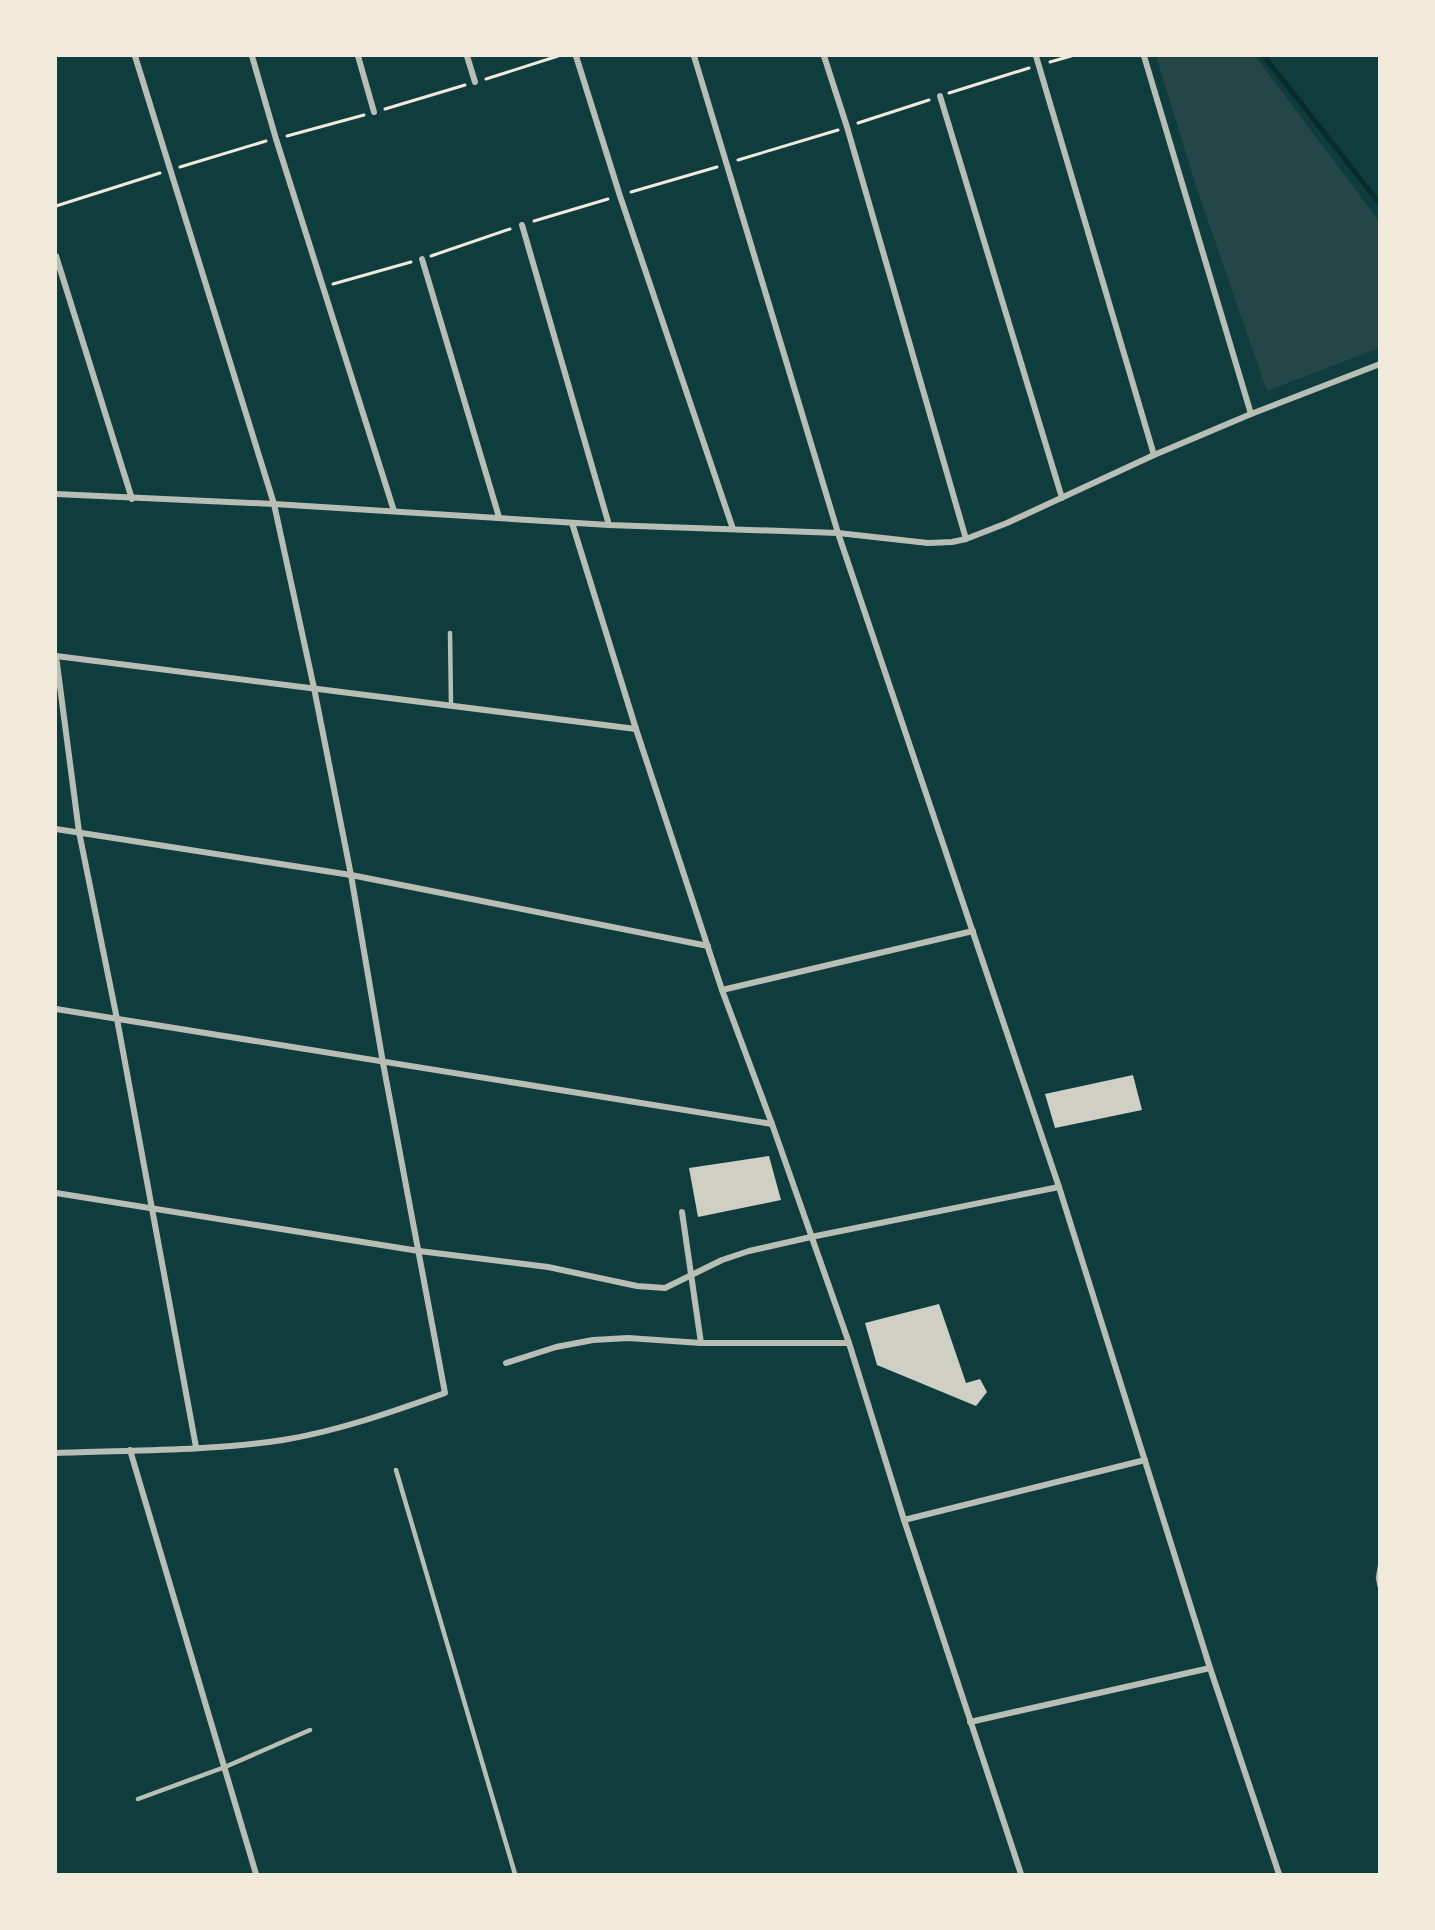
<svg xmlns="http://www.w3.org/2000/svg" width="1435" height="1930" font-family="'DM Sans',sans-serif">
<rect width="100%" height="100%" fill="#0f3d3e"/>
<polygon fill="#244646" points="1156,56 1255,56 1379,221 1379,348 1267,391 1197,189"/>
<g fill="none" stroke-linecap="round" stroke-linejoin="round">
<polyline stroke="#0a2a2b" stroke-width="5" points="1264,56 1380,204"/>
</g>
<g fill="#cfcfc3">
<polygon points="1133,1075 1142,1110 1055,1128 1045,1094"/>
<polygon points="769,1156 781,1200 698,1217 689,1168"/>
<polygon points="939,1304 966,1383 980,1379 987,1392 976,1406 877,1365 865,1323"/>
</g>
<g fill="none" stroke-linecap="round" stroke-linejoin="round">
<g stroke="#f1e9da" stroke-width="3">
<polyline points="1050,62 1071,56"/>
<polyline points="486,79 558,56"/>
<polyline points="949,93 1029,68"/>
<polyline points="385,109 465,85"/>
<polyline points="858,123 929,100"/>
<polyline points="287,136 364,115"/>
<polyline points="738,160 838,130"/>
<polyline points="180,167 266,141"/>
<polyline points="631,192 717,167"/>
<polyline points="56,206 160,173"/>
<polyline points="534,221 608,199"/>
<polyline points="431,256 510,229"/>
<polyline points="333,284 411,262"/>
</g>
<g stroke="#b8beb3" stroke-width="4.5">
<polyline points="450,633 451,705"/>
<polyline points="396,1470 515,1874"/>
<polyline points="1380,1566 1378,1578 1380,1587"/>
<polyline points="138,1799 225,1767 310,1730"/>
</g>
<g stroke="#b8beb3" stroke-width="6">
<polyline points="252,56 276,139 394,511"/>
<polyline points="358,56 374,112"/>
<polyline points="467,56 475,82"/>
<polyline points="576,56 620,196 733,529"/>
<polyline points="694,56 838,533 1059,1187 1210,1668 1279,1874"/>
<polyline points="824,56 847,127 966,539"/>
<polyline points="1036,56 1154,455"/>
<polyline points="1144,56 1251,414"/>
<polyline points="940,96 1062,498"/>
<polyline points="522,225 609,525"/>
<polyline points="56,256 132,499"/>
<polyline points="422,259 499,517"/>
<polyline points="56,494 274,504 609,525 838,533 928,543 952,542 966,539 1007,523 1154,455 1251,414 1380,364"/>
<polyline points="572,523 636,729 722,990 772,1124 849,1343 904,1520 1021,1874"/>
<polyline points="56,656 79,832 117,1019 196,1447"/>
<polyline points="56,656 636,729"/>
<polyline points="56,829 351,875 708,946"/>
<polyline points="722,990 973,931"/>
<polyline points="56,1009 772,1124"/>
<polyline points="56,1193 419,1251 548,1267 637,1286 665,1288 722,1260 749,1251 811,1237 1059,1187"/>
<polyline points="682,1212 701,1343"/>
<polyline points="506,1363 556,1347 593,1340 628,1338 701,1343 849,1343"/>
<polyline points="130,1450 256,1874"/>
<path d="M56,1453C131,1450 208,1451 283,1440C338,1431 392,1412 445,1393L383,1063L351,875L314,688L274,504L135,56"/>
<polyline points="904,1520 1145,1460"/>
<polyline points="970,1722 1210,1668"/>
</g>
</g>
<rect width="1435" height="1930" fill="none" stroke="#f1e9da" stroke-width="114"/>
</svg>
